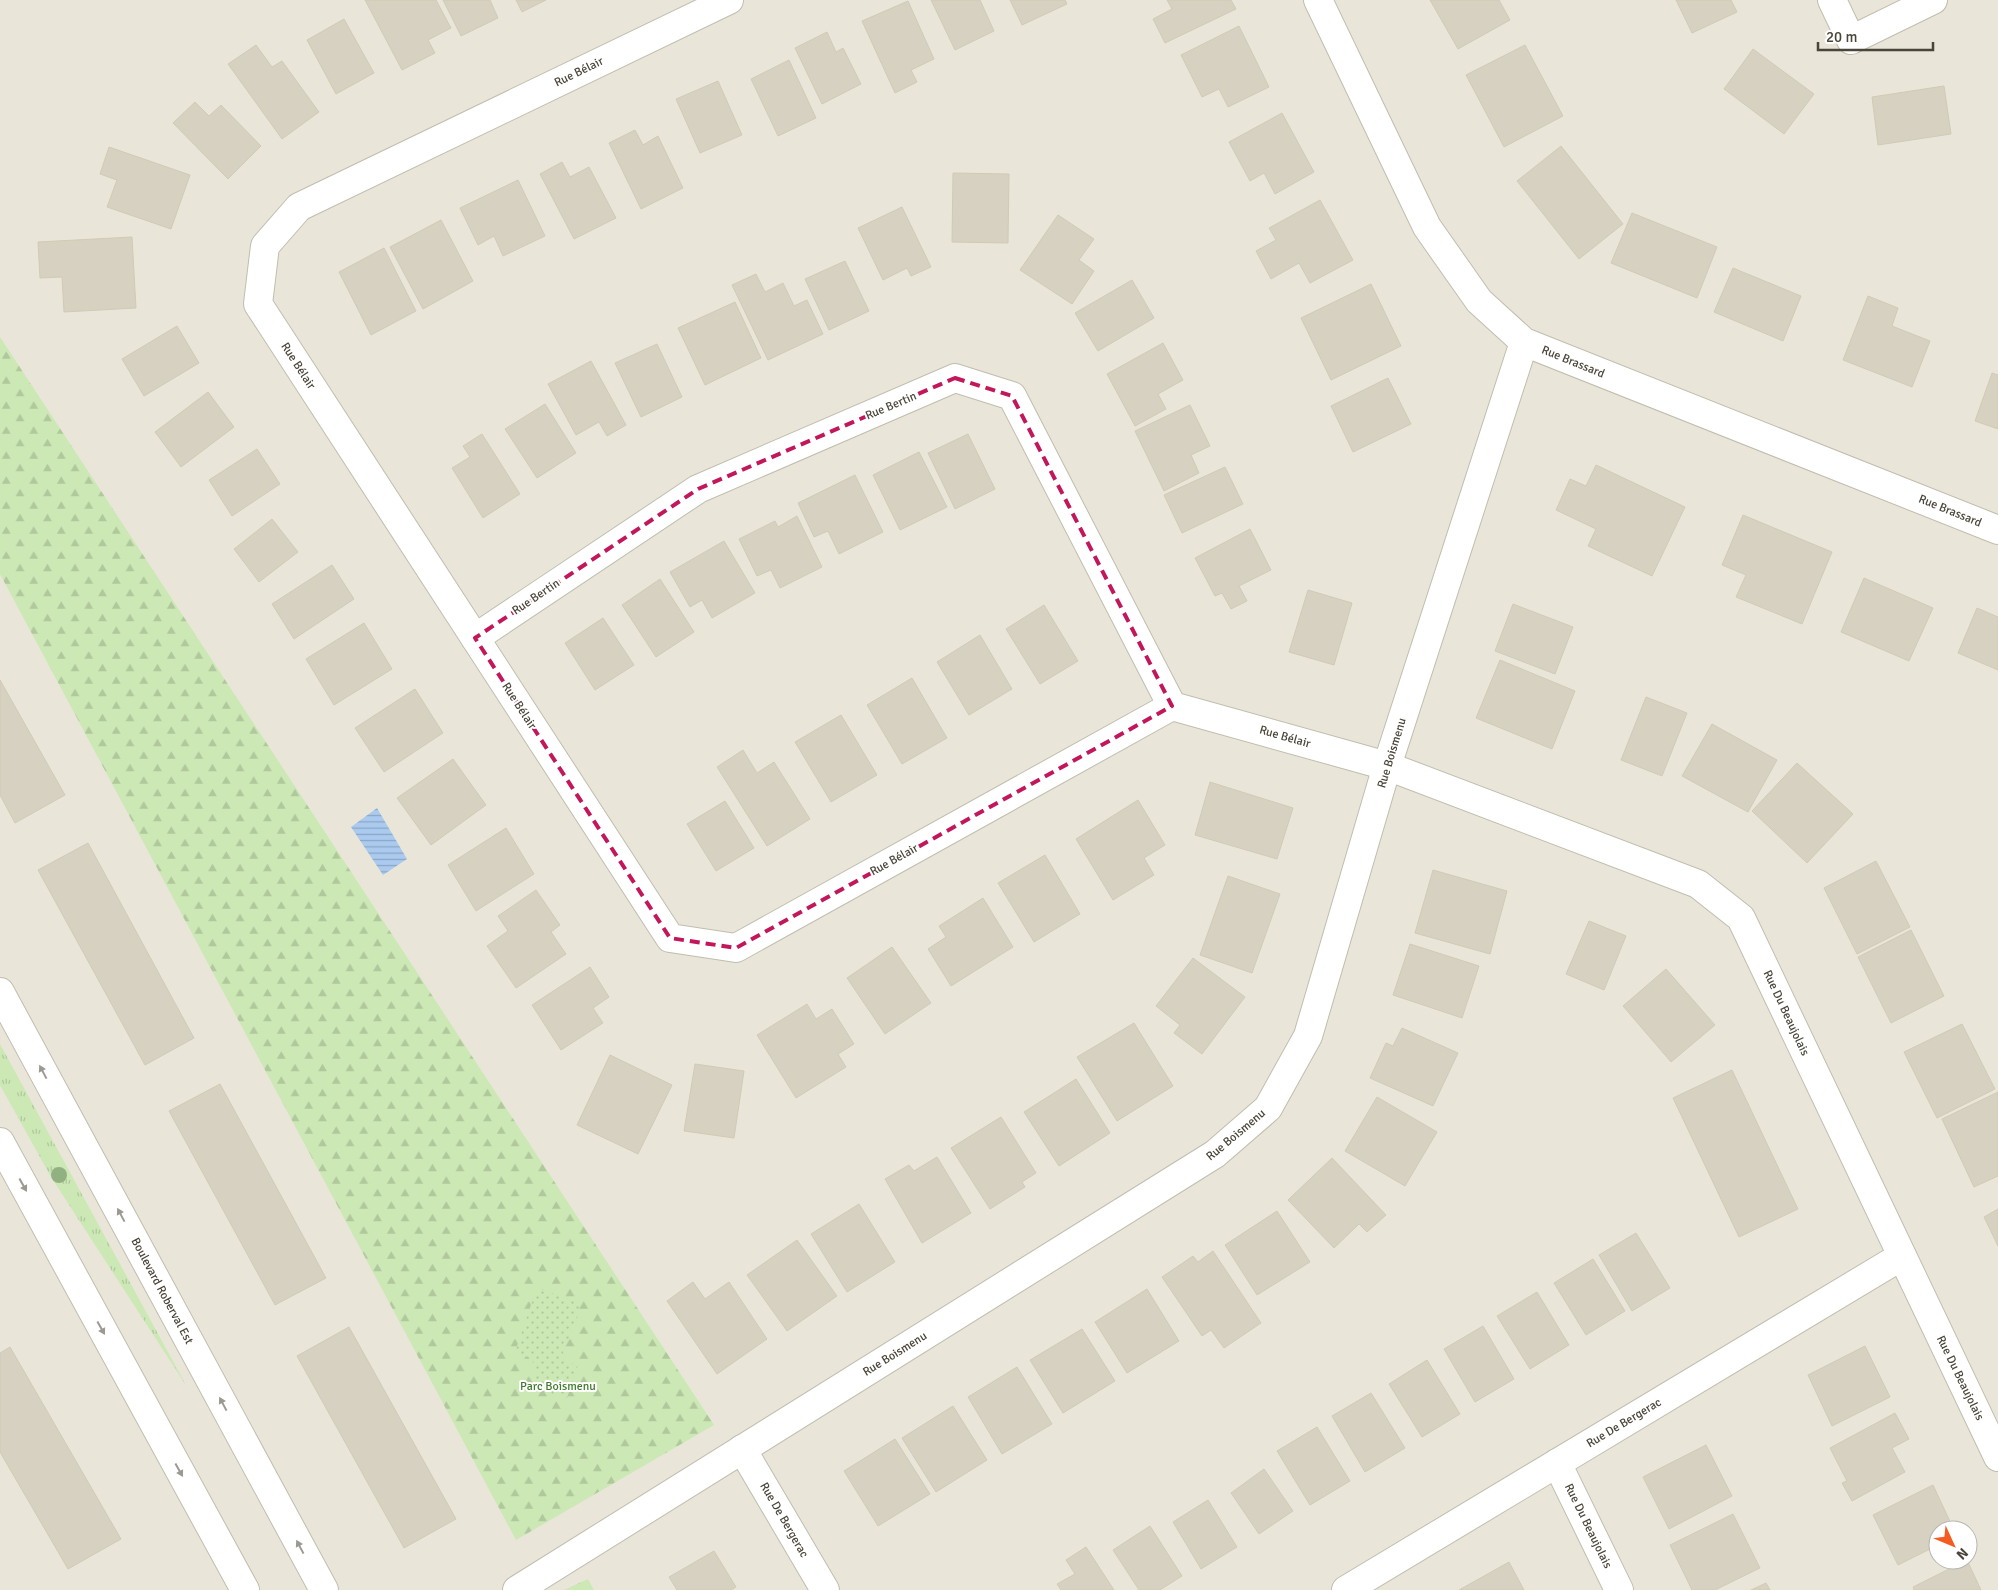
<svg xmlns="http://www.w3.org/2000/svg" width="1998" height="1590" font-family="Signika,sans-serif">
<defs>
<pattern id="grass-tufts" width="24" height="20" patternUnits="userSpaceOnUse" patternTransform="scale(1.25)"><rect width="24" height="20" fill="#cbe8b5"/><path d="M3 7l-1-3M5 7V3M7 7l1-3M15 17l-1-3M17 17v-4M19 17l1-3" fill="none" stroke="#b0c89c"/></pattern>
<pattern id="forest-firs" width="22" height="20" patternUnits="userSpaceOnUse" patternTransform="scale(1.25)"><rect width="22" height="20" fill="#cbe8b5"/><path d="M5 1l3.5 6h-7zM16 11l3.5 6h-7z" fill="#b0c89c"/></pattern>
<pattern id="park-dots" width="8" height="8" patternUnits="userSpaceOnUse" patternTransform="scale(1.25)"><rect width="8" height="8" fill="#cbe8b5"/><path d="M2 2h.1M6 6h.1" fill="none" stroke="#b0c89c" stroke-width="1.8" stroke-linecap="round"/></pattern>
<pattern id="water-rules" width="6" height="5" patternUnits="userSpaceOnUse" patternTransform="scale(1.25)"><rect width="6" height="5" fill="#aacaef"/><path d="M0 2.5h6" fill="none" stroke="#8ca6c3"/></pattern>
</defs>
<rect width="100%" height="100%" fill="#f5f3eb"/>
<path fill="#e9e6d9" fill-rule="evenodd" d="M0,0H1998V1590H1376L1372,1582L1358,1590H0ZM1938,1530H1968V1560H1938Z"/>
<g fill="url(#grass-tufts)">
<polygon points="0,1044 187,1387 51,1177 0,1085"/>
<polygon points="588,1579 594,1590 564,1590"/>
</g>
<polygon fill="url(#forest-firs)" points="0,337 714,1425 516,1540 0,574"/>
<path fill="url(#park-dots)" d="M541,1289L579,1303V1313L563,1352L567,1362L578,1365L567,1398L533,1388C540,1368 536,1358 515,1352L535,1293Z"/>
<polygon fill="url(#water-rules)" points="377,808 407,859 383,875 351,827"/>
<g fill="#d7d1c1" stroke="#d1cab4">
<polygon points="365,0 436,0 451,28 428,40 435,53 402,70"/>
<polygon points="443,0 490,0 498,18 461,36"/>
<polygon points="516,0 546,0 522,12"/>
<polygon points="931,0 980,0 994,31 955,50"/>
<polygon points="1010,0 1065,0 1067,4 1022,25"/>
<polygon points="1167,0 1231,0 1236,9 1165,43 1153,19 1172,9"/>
<polygon points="1430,0 1499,0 1510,20 1458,49"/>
<polygon points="1676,0 1731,0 1737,12 1692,33"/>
<polygon points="908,1 934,59 911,70 917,82 895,93 862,21"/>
<polygon points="344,19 374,73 336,94 307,40"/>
<polygon points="1239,26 1269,87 1228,107 1219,89 1202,97 1181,55"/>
<polygon points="827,32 836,52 843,48 861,84 822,104 795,48"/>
<polygon points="256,45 272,67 282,61 319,112 282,139 228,64"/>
<polygon points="1525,45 1563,116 1504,147 1466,75"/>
<polygon points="1753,49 1814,94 1784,134 1724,89"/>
<polygon points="789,60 816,118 778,136 751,79"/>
<polygon points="718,81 742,135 700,153 676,99"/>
<polygon points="1944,86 1951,134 1878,145 1872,97"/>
<polygon points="195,102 209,116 221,105 261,146 228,179 173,123"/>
<polygon points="1282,113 1314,172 1275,194 1264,173 1250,181 1229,142"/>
<polygon points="635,130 643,145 658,136 683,188 641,209 609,143"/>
<polygon points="1561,146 1623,224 1579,259 1517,181"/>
<polygon points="109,147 190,175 171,229 107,207 117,180 100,174"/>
<polygon points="562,162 570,177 589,167 616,218 574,239 540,174"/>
<polygon points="953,173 1009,174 1008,243 952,242"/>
<polygon points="518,180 545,236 503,256 494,236 478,245 460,208"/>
<polygon points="1320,200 1353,260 1310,283 1299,263 1271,279 1256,251 1276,240 1269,228"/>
<polygon points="902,207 931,267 911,276 907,268 883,280 858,228"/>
<polygon points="1632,213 1717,247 1697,298 1611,263"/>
<polygon points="1058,215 1094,239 1079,260 1094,271 1072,304 1020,270"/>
<polygon points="441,220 473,281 423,309 390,247"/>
<polygon points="132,237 136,308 64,312 62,277 40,278 38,242"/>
<polygon points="384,248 416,311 371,335 339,272"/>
<polygon points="845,261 869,311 829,330 805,279"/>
<polygon points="1733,268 1801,296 1783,341 1714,312"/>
<polygon points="756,274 765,292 783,283 794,306 807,300 823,334 768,360 732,285"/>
<polygon points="1132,280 1154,318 1098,351 1075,313"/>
<polygon points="1371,284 1401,346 1331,380 1301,318"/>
<polygon points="1868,296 1898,308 1892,326 1930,341 1912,387 1843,360"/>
<polygon points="735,302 761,358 705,385 678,328"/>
<polygon points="177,326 199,363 144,396 122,359"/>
<polygon points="1163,343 1183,380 1158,394 1166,409 1135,426 1107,374"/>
<polygon points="657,344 682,397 641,417 615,363"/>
<polygon points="591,361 626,425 607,436 599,422 576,435 548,384"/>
<polygon points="1992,373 1998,375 1998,429 1975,421"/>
<polygon points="1388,378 1411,424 1353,452 1331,406"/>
<polygon points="208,392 234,427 181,467 155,432"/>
<polygon points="545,404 576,453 537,478 505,429"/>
<polygon points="1190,405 1210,446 1191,455 1199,473 1164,491 1135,431"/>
<polygon points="482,434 520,494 483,518 452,468 470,457 463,446"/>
<polygon points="968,434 995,489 955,509 928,453"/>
<polygon points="257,449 280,484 232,516 209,480"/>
<polygon points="919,452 947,507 900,530 873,475"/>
<polygon points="1596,465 1685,507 1652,576 1588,546 1596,529 1556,510 1570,479 1586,486"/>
<polygon points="1225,467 1243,504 1182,533 1164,495"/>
<polygon points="855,475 883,532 839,554 828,531 814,537 798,503"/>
<polygon points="1743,515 1832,552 1802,624 1736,597 1746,575 1722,565"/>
<polygon points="797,516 822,567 780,588 771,570 757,576 739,539 775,521 778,527"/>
<polygon points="272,519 298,552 259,582 234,549"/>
<polygon points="1250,529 1271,570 1239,586 1247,601 1231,609 1222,593 1215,596 1195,558"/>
<polygon points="724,541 755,593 712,618 702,600 690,607 670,572"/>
<polygon points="332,565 354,599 294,639 272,604"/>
<polygon points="1864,578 1933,608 1909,661 1841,632"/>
<polygon points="660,579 694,632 656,657 622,605"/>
<polygon points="1308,590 1352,603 1334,665 1289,652"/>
<polygon points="1513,604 1573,627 1555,674 1495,651"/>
<polygon points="1044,605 1078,661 1040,684 1006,629"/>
<polygon points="1977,608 1998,617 1998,670 1958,653"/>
<polygon points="603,618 634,665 595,690 565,643"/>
<polygon points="364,623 392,669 334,705 306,659"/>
<polygon points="980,635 1012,689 969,715 937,662"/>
<polygon points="1500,660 1575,691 1552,749 1476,718"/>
<polygon points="912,678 947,738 902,764 867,705"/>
<polygon points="0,680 65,795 15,823 0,795"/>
<polygon points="415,689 443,733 384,772 355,728"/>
<polygon points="1646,697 1687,713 1662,776 1621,760"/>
<polygon points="841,715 877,775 831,802 795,742"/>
<polygon points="1712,724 1777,760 1748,812 1682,776"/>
<polygon points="743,750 757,773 774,762 810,819 767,846 717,767"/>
<polygon points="453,759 486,805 431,845 397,798"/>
<polygon points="1797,763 1853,814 1807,863 1752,811"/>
<polygon points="1210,782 1293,808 1277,859 1195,835"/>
<polygon points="1138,800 1165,845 1144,858 1154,875 1113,900 1076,839"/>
<polygon points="725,801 754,848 716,871 687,824"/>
<polygon points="506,828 534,874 476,911 448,865"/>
<polygon points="88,843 194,1038 145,1065 38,870"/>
<polygon points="1045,855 1080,914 1034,942 998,883"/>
<polygon points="1876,861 1910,927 1857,954 1824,888"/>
<polygon points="1433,870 1507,891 1490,954 1415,933"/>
<polygon points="1228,876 1280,894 1252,973 1200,955"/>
<polygon points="536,890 560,925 551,932 566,954 516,988 487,946 508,931 498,916"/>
<polygon points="983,898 1013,947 951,986 928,949 946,937 939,926"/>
<polygon points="1589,921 1626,936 1604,990 1566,974"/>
<polygon points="1911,930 1944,996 1891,1023 1858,957"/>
<polygon points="1410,944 1479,966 1462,1018 1393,995"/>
<polygon points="892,947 931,1003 885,1034 847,978"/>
<polygon points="1193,958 1245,997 1202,1054 1174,1033 1180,1025 1156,1006"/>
<polygon points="590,967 609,997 593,1008 603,1023 561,1050 532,1005"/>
<polygon points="1666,969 1715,1025 1671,1062 1623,1006"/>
<polygon points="807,1004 816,1019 832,1009 854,1044 838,1054 846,1067 796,1098 757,1035"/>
<polygon points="1134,1023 1173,1086 1117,1121 1077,1057"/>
<polygon points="1962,1024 1995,1089 1937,1118 1904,1052"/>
<polygon points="1402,1028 1458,1053 1433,1106 1370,1078 1386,1043 1393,1046"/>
<polygon points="610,1055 672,1085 638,1154 577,1125"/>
<polygon points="695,1064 744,1071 734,1138 684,1131"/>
<polygon points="1732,1070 1798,1209 1739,1237 1673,1098"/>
<polygon points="1076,1079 1110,1133 1059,1166 1024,1112"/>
<polygon points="220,1084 326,1278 275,1305 169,1111"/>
<polygon points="1998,1092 1998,1176 1974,1187 1942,1119"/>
<polygon points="1377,1097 1437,1132 1405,1186 1345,1151"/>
<polygon points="1001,1117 1036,1173 1022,1182 1025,1187 990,1209 951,1148"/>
<polygon points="937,1157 971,1213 922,1243 885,1179 909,1165 914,1171"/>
<polygon points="1332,1158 1386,1215 1367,1232 1359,1224 1334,1248 1288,1200"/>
<polygon points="859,1204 895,1262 847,1292 811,1234"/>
<polygon points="1998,1209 1998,1246 1984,1217"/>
<polygon points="1277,1211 1310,1262 1257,1295 1225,1245"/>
<polygon points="1636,1233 1670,1288 1632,1311 1599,1255"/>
<polygon points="797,1240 837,1296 787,1331 747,1275"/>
<polygon points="1213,1251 1261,1323 1224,1348 1211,1330 1202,1336 1162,1277 1193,1256 1198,1262"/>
<polygon points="1593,1259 1625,1311 1586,1335 1554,1283"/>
<polygon points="693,1282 705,1299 729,1282 767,1339 717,1374 667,1301"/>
<polygon points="1147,1289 1179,1341 1127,1373 1095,1322"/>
<polygon points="1537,1292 1569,1345 1530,1369 1497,1316"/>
<polygon points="1483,1326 1514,1379 1475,1402 1444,1349"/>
<polygon points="349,1327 456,1519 404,1548 297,1356"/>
<polygon points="1082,1329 1115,1381 1063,1413 1030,1360"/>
<polygon points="1865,1346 1890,1397 1832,1426 1808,1375"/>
<polygon points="10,1347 121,1539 68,1569 0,1452 0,1353"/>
<polygon points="1427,1360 1460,1414 1422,1437 1389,1384"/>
<polygon points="1017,1367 1052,1424 1002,1454 968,1397"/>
<polygon points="1371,1393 1405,1448 1365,1472 1332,1416"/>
<polygon points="953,1406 987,1460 936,1492 902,1438"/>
<polygon points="1895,1413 1909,1439 1892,1448 1905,1472 1852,1501 1842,1483 1847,1481 1830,1448"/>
<polygon points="1317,1427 1350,1481 1310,1505 1277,1451"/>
<polygon points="895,1439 930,1494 878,1526 844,1471"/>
<polygon points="1706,1445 1732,1496 1669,1529 1643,1477"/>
<polygon points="1264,1469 1293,1511 1259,1534 1231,1493"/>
<polygon points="1933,1485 1954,1530 1938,1530 1938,1545 1898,1565 1873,1515"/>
<polygon points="1208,1500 1237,1547 1201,1569 1173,1522"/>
<polygon points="1733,1514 1760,1568 1715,1590 1692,1590 1670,1545"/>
<polygon points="1150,1526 1182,1576 1160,1590 1139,1590 1113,1550"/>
<polygon points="1086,1547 1114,1590 1061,1590 1057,1584 1075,1574 1066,1560"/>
<polygon points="714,1551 736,1587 731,1590 677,1590 669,1577"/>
<polygon points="1967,1560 1981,1590 1914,1590 1913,1587"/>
<polygon points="1509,1562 1524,1590 1459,1590"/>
<polygon points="1766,1583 1770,1590 1751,1590"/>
</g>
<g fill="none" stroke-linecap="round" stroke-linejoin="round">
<defs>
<g id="minor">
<polyline points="729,0 299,207 265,246 258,304 670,938 736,948 1172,706 1387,766 1698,884 1741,918 1998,1457"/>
<polyline points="1318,0 1427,227 1479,301 1524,342 1998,530"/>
<polyline points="1832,0 1851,40 1933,0"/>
<polyline points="475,638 698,489 955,378 1012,396 1172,706"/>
<polyline points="742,1449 825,1590"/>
<polyline points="1557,1463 1619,1590"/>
<polyline points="517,1590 1215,1154 1268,1108 1308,1036 1387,766 1524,342"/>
<polyline points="1346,1590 1902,1256"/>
</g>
<g id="tertiary">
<polyline points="0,992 324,1590"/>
<polyline points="0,1142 245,1590"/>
</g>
</defs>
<use href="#minor" stroke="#c1bdae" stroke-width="30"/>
<use href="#tertiary" stroke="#c1bdae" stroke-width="30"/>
<use href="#minor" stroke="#fff" stroke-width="28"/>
<use href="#tertiary" stroke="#fff" stroke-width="28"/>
</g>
<circle fill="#91b182" cx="59" cy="1175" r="8"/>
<defs><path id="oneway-solid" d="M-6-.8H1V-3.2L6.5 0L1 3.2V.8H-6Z" transform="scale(1.25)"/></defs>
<g fill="#9b9992">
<use href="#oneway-solid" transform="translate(43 1072) rotate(-118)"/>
<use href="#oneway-solid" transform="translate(23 1185) rotate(61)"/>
<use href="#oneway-solid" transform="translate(121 1215) rotate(-118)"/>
<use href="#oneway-solid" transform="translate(101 1328) rotate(61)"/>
<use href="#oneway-solid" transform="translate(223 1404) rotate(-118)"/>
<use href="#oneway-solid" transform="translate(179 1470) rotate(61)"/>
<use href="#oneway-solid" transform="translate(300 1547) rotate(-118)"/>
</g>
<path fill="none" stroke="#c2185b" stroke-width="4" stroke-dasharray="10 6" stroke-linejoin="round" d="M955,378L1012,396L1172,706L736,948L670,938L475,638L698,489Z"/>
<g text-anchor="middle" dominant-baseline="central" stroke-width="4" stroke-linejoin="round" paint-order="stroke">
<g font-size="12" fill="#4a4539" stroke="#fff">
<text transform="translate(579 72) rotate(-26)">Rue Bélair</text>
<text transform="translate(1573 362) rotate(22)">Rue Brassard</text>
<text transform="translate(298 366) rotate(57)">Rue Bélair</text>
<text transform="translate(891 406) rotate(-23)">Rue Bertin</text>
<text transform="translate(1950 511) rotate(22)">Rue Brassard</text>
<text transform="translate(536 597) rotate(-34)">Rue Bertin</text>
<text transform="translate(519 706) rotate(57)">Rue Bélair</text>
<text transform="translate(1285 737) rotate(16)">Rue Bélair</text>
<text transform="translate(1392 753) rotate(-73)">Rue Boismenu</text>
<text transform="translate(894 860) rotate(-29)">Rue Bélair</text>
<text transform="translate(1786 1013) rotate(65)">Rue Du Beaujolais</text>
<text transform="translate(1236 1135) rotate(-40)">Rue Boismenu</text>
<text transform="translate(162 1291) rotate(62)">Boulevard Roberval Est</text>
<text transform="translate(895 1354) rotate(-32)">Rue Boismenu</text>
<text transform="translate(1960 1378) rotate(64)">Rue Du Beaujolais</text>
<text transform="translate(1624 1423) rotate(-31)">Rue De Bergerac</text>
<text transform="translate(784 1520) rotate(60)">Rue De Bergerac</text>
<text transform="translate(1588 1526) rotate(64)">Rue Du Beaujolais</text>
</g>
<g font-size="12" fill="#407b2c" stroke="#fff">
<text x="558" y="1386">Parc Boismenu</text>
</g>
</g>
<g transform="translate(1953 1545) rotate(134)"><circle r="24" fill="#ffffff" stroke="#b7b5b0"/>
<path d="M0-4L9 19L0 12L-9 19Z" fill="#f55c22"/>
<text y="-8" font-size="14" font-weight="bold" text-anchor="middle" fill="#4a4539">N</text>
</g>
<path d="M1818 42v8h115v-8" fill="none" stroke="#4a4539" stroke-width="2.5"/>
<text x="1826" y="42" font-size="15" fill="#4a4539" stroke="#ffffff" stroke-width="4" paint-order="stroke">20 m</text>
</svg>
